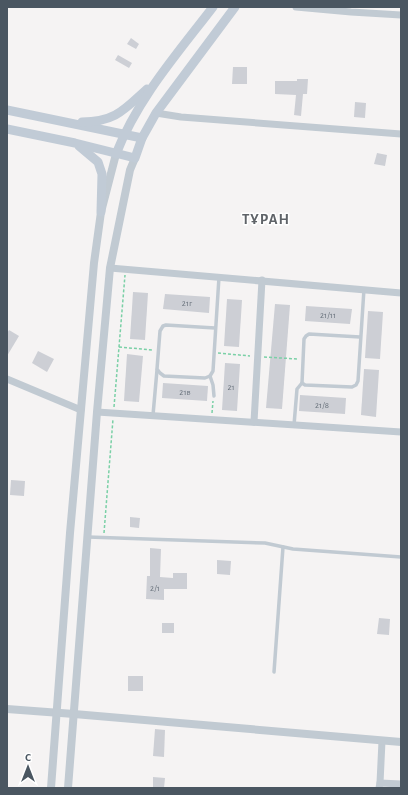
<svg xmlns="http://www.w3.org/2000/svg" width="408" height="795" font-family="'Alegreya Sans',sans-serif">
<rect width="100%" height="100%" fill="#f5f3f3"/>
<g fill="#cdcfd5">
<polygon points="131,38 139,44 136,49 127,44"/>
<polygon points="118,55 132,63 129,68 115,60"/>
<polygon points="233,67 247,67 247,84 232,84"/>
<polygon points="297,79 308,79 307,94 303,94 301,116 294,115 296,95 275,94 275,81 297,81"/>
<polygon points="355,102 366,103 365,118 354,117"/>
<polygon points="377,153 387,155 385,166 374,164"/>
<polygon points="133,292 148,293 145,340 130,339"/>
<polygon points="165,294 210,297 209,313 163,309"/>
<polygon points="227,299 242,300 239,347 224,346"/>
<polygon points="275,304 290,305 282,409 266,408"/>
<polygon points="306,306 352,309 350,324 305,321"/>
<polygon points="368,311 383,312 380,359 365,358"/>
<polygon points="9,330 19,336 7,356 7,333"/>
<polygon points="38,351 54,359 47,372 32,363"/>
<polygon points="127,354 143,356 139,402 124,401"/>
<polygon points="225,363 240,364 237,411 222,410"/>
<polygon points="364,369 379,370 376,417 361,415"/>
<polygon points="163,383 208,386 207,401 162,398"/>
<polygon points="300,395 346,398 345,414 299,411"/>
<polygon points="11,480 25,481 24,496 10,495"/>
<polygon points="130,517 140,518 139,528 130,527"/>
<polygon points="150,548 161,549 160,577 173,578 173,573 187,573 187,589 164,589 164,600 146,599 147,576 150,576"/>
<polygon points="217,560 231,561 230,575 217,574"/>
<polygon points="379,618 390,619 389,635 377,634"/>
<rect x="162" y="623" width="12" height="10"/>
<rect x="128" y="676" width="15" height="15"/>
<polygon points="155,729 165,730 164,757 153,756"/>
<polygon points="153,777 165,778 164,788 153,788"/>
</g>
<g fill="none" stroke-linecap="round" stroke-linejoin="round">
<g stroke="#7ad0a6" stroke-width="1.5" stroke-dasharray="3 2" stroke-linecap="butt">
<polyline points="119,347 153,350"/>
<polyline points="218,353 250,356"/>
<polyline points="264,357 298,359"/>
<polyline points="114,407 125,275"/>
<polyline points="212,413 213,401"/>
<polyline points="104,533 113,419"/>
</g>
<g stroke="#c1cad2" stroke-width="3.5">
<polyline points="215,328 166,325 163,326 160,331 157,369 160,373 164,376 205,378 210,376 213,371 219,277"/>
<polyline points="360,337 309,334 306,336 304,339 302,383 305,385 352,387 356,385 358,381 364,289"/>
<polyline points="210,376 213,385 214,396"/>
<polyline points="153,415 157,370"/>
<polyline points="294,425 297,389 302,383"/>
<polyline points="88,537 265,543 293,549 401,557"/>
<polyline points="274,672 283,547"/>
</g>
<g stroke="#c1cad2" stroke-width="7">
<polyline points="296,7 351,12 401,15"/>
<polyline points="156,113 181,117 401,134"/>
<polyline points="110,268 401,293"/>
<polyline points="7,379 81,410"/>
<polyline points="97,412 401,432"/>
<polyline points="254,422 262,280"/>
<polyline points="380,783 382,741"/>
<polyline points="379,788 380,783 401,784"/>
</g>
<g stroke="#c1cad2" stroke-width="8">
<polyline points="7,709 74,714 401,742"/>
<polyline points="51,788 70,533 94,263 101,212 116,154"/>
<polyline points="68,788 97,412 110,268 130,170 135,158"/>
</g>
<g stroke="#c1cbd6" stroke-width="9">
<polyline points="7,110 142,138"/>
<path d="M82,122C115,122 124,110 147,89"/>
<polyline points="7,129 75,143 135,158 142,138 156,113 235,7"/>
<polyline points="79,146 98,162 102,174 101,212"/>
<path d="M116,154C138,98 177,54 213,7"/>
</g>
</g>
<g text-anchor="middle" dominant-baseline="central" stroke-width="3" stroke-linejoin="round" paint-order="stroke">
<g font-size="9" fill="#6b747e">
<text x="187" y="303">21г</text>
<text x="328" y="315">21/11</text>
<text x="231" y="387">21</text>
<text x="185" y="392">21в</text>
<text x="322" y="405">21/8</text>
<text x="155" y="588">2/1</text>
</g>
<g font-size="15" font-weight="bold" letter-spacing="1" fill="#5f6368" stroke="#fff">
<text x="266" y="219">ТҰРАН</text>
</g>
</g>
<rect width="408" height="795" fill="none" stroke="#4a5661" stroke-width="16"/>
<g transform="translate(28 767)" stroke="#ffffff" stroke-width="3" paint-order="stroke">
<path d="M0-3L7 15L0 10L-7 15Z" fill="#4a5661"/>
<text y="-6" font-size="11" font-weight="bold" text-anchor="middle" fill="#4a5661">С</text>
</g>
</svg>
